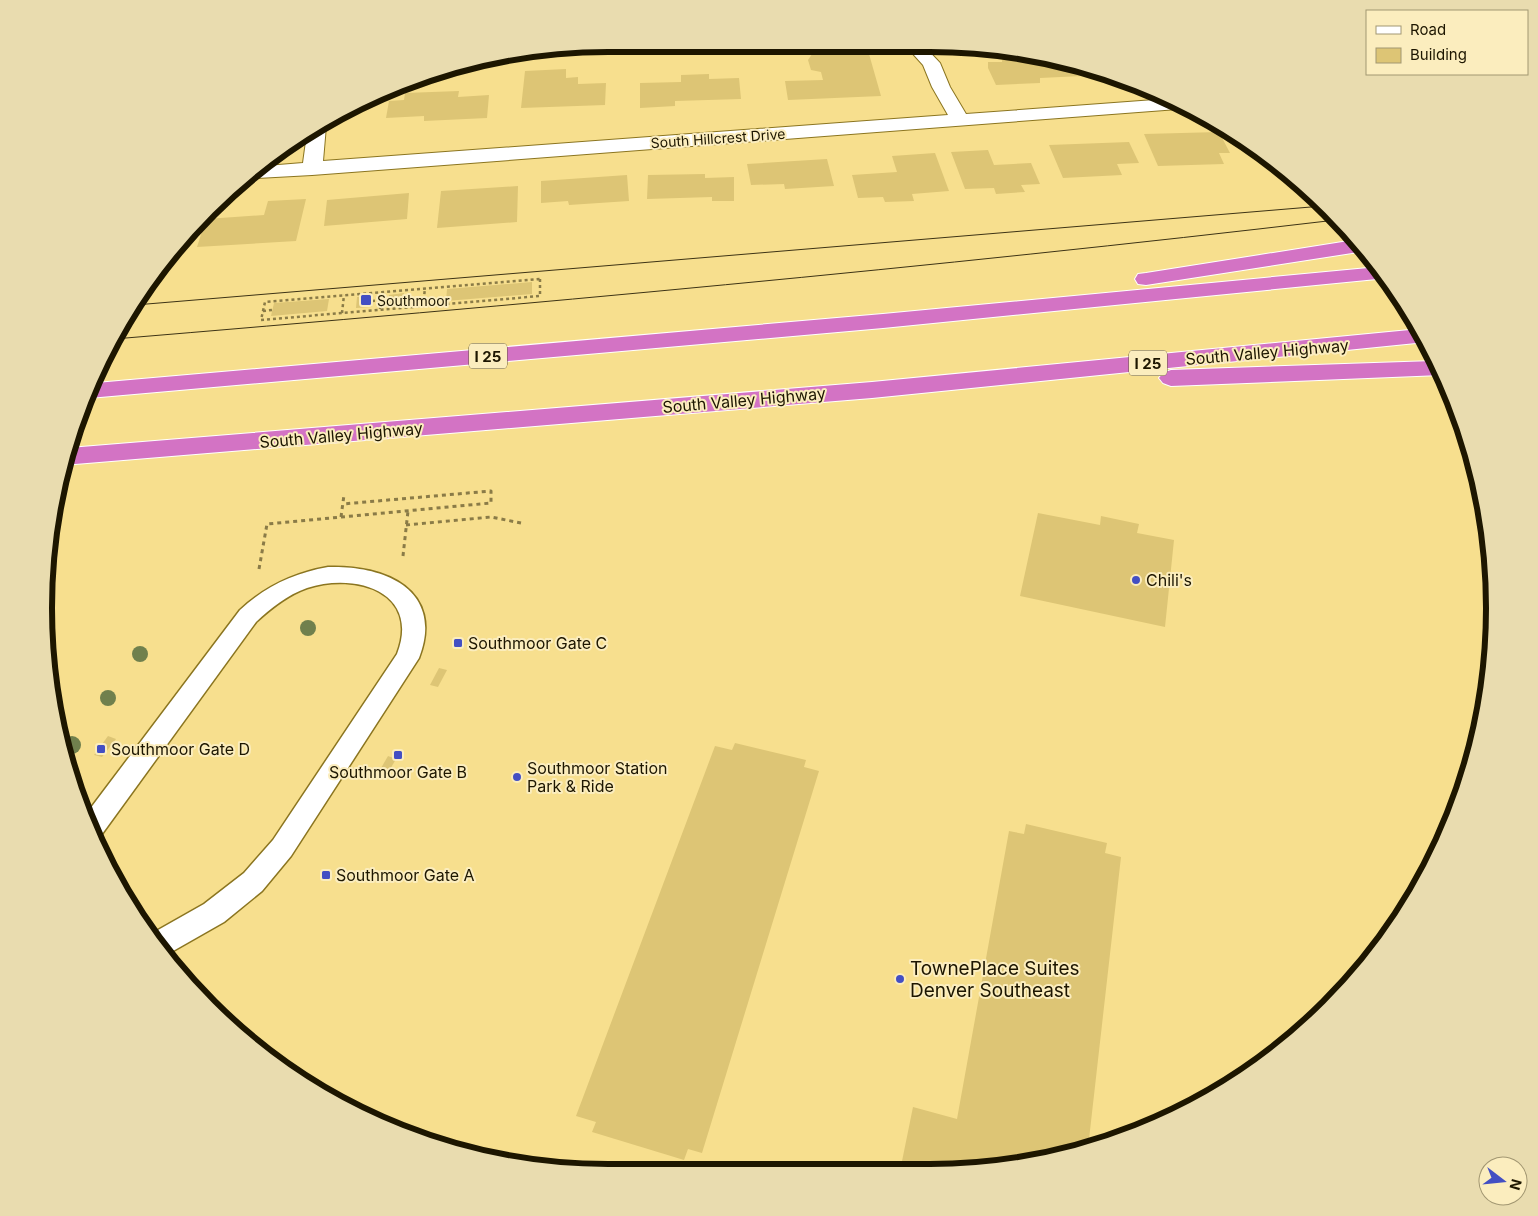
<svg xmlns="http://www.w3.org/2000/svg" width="1538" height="1216" font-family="Inter,sans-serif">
<rect width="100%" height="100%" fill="#f7df8e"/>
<g fill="#ddc575">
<polygon points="819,44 875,45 869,54 881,96 788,100 785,81 823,80 821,72 811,70 808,60"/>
<polygon points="1003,52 1082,68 1082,76 1040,78 1040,83 996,85 988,68 988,62 1002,62"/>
<polygon points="566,69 566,78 578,77 578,84 606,83 605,105 521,108 525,71"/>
<polygon points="709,74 709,79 739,78 741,99 675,101 675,106 640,108 640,83 681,82 681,75"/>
<polygon points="459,91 458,97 489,95 487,118 424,121 424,116 386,118 389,101 404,100 405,93"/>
<polygon points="1219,132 1230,153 1219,153 1224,164 1158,166 1144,134"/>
<polygon points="1129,142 1139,163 1117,164 1122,175 1063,178 1049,145"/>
<polygon points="988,150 994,165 1031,163 1040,184 1021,185 1025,192 996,194 994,188 965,189 951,152"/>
<polygon points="935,153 949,191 912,194 914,201 885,202 883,197 858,198 852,175 897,172 892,156"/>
<polygon points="827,159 834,186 785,189 784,184 751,185 747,164"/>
<polygon points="705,174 705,178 734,177 734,201 712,201 712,197 647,199 648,175"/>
<polygon points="627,175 629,201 569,205 568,201 541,203 541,181"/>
<polygon points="518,186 517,222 437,228 441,191"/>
<polygon points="409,193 407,219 324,226 327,200"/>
<polygon points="306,199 296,241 197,247 206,219 264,215 268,201"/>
<polygon points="532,282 532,294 446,301 447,289"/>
<polygon points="404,293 403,304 388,305 389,295"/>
<polygon points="373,296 372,307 356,308 357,297"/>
<polygon points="329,299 327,311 271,316 274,303"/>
<polygon points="1483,510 1489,535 1490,544 1486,544"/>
<polygon points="1038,513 1100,525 1101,516 1139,524 1137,533 1174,540 1165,627 1020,596"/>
<polygon points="439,668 447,670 438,687 430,685"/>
<polygon points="108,736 116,739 102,757 94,755"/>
<polygon points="735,743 806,760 804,767 819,771 702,1153 688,1149 684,1160 592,1132 596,1122 576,1116 715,746 732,750"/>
<polygon points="388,756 396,759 385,778 377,775"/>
<polygon points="1026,824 1107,843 1105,853 1121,857 1088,1148 1076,1153 967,1171 900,1171 913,1107 957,1119 1009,831 1024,834"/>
</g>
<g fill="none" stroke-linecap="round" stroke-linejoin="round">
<defs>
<path id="service" d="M328,567C385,565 445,590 419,658L291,856L262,891L224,922L166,955L151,934L204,904L244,873L273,840L397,654C421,592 356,572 307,588C287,595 271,608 256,622L102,834L97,836L87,813L240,610C266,586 294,573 328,567Z"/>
<polygon id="minor" points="905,45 923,45 940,63 950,87 966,114 1168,99 1185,107 1178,109 312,175 257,178 251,176 266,166 303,163 307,134 323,122 326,126 323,161 948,115 932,87 923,65"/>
<g id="motorway">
<polygon points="1355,240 1365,251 1146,285 1138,284 1135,279 1138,274 1146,273"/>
<polygon points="1379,267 1387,278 883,328 89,398 96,383 883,314"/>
<polygon points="1420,329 1426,342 872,398 63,465 69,448 872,382"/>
<polygon points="1434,361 1441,375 1171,386 1163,383 1159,378 1163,373 1171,370"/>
</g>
</defs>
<use href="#service" stroke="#8b7520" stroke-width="3"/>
<use href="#minor" stroke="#8b7520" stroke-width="2"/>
<use href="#motorway" stroke="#fff" stroke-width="2"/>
<g stroke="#8a7b47" stroke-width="2.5" stroke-dasharray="3 3" stroke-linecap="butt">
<polygon points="540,279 540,296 261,320 265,302"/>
<polyline points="372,301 388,300"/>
<polyline points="423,306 425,288"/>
<polyline points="380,309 382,292"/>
<polyline points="263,311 272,310"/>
<polyline points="342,313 344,295"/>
</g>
<g stroke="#8a7b47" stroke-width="3" stroke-dasharray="4 4" stroke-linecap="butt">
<polyline points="341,517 344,495"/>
<polyline points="406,525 491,517 521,523"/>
<polyline points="403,556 408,511"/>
<polyline points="259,569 267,524 491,503 491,491 343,504"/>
</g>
<use href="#service" fill="#fff" fill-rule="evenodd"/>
<use href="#minor" fill="#fff" fill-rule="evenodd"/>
<use href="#motorway" fill="#d373c4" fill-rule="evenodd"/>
<g stroke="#3d3315" stroke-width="1">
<polyline points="135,305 1323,206"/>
<path d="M114,339C522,305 929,268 1336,220"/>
</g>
</g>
<g fill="#70804d">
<circle cx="308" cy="628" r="8"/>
<circle cx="140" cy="654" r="8"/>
<circle cx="108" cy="698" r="8"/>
<circle cx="72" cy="745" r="9"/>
</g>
<g fill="#434fc3" stroke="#fbedbe" stroke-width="2">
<rect x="360" y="294" width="12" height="12" rx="2.5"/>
<circle cx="1136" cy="580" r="5"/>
<rect x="453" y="638" width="10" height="10" rx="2.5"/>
<rect x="96" y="744" width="10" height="10" rx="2.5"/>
<rect x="393" y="750" width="10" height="10" rx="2.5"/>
<circle cx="517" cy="777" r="5"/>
<rect x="321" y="870" width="10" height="10" rx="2.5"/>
<circle cx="900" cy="979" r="5"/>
</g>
<g text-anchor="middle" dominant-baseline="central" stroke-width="4" stroke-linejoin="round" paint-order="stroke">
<g font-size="14" fill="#1d1600" stroke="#fbedbe">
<text transform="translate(718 138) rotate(-4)">South Hillcrest Drive</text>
</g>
<g font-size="14" fill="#1d1600" stroke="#fbedbe" text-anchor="start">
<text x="377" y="300">Southmoor</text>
</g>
<g fill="#fbedbe" stroke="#605639" stroke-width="1">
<rect x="469" y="343.5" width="38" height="25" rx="4"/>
<rect x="1129" y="350.5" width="38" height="25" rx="4"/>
</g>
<g font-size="15" font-weight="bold" fill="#1d1600">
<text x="488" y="356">I 25</text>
<text x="1148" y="363">I 25</text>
</g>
<g font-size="16" fill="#1d1600" stroke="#fbedbe">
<text transform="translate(1267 352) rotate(-5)">South Valley Highway</text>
<text transform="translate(744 400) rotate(-5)">South Valley Highway</text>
<text transform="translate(341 435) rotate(-5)">South Valley Highway</text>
</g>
<g font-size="16" fill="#1d1600" stroke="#fbedbe" text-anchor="start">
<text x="1146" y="580">Chili's</text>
<text x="468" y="643">Southmoor Gate C</text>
<text x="111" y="749">Southmoor Gate D</text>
<text x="527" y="768">Southmoor Station<tspan x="527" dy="18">Park &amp; Ride</tspan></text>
<text x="398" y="772" text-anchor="middle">Southmoor Gate B</text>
<text x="336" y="875">Southmoor Gate A</text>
</g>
<g font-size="19" fill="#1d1600" stroke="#fbedbe" text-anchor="start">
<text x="910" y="968">TownePlace Suites<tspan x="910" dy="22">Denver Southeast</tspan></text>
</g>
</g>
<path d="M0 0H1538V1216H0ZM608 52H930A556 556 0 0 1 1486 608V608A556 556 0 0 1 930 1164H608A556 556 0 0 1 52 608V608A556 556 0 0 1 608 52Z" fill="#e9dcaf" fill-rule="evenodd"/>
<path fill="none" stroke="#1d1600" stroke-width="6" d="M608 52H930A556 556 0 0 1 1486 608V608A556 556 0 0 1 930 1164H608A556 556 0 0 1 52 608V608A556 556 0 0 1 608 52Z"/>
<rect x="1366" y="10" width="162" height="65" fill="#fbedbe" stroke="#a29772"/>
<rect x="1376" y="26" width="25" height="8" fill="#ffffff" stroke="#a29772"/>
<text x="1410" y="35" font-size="15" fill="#1d1600">Road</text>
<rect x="1376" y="48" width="25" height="15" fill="#ddc575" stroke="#a29772"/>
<text x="1410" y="60" font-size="15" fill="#1d1600">Building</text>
<g transform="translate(1503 1181) rotate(106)"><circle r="24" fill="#fbedbe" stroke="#a29772"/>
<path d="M0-4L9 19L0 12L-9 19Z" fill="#434fc3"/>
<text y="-8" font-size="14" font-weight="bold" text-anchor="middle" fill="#1d1600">N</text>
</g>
</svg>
